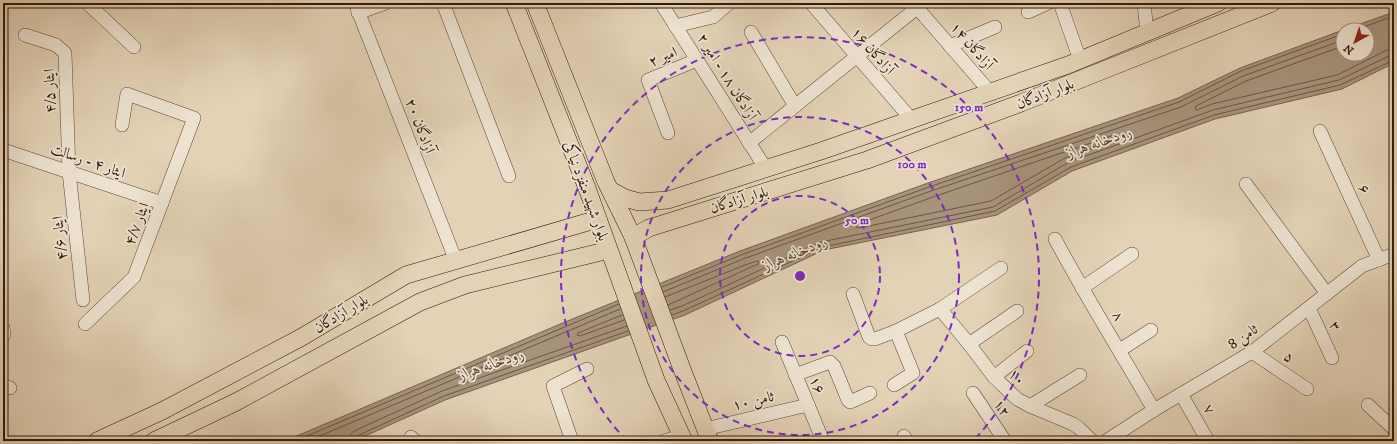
<svg xmlns="http://www.w3.org/2000/svg" width="1397" height="444" font-family="'IM FELL DW Pica',Amiri,serif">
<rect width="100%" height="100%" fill="#e3d2b6"/>
<filter id="stains"><feTurbulence type="fractalNoise" baseFrequency=".005" numOctaves="4"/><feColorMatrix values="0 0 0 0 .2 0 0 0 0 .09 0 0 0 0 .02 0 0 0 .5 -.17"/></filter>
<radialGradient id="worn" r=".72"><stop offset=".6" stop-color="#630" stop-opacity="0"/><stop offset="1" stop-color="#630" stop-opacity=".3"/></radialGradient>
<polygon fill="#a7937c" stroke="#78624f" points="1394,12 1394,63 1342,89 1215,119 1072,171 997,215 824,250 685,315 445,400 354,441 285,441 565,322 740,251 928,183 1178,98 1240,68 1343,30 1343,54 1367,54 1367,30 1343,30"/>
<g fill="none" stroke-linecap="round" stroke-linejoin="round">
<g stroke="#6c5644" stroke-width="1">
<polyline points="1355,30 1394,16"/>
<polyline points="1343,46 1246,81 1196,106 1195,109 1197,110 1212,104 1337,75 1387,50 1394,49"/>
<polygon points="1115,135 1117,137 1116,139 1065,158 991,201 859,228 856,227 858,224 933,197"/>
<polyline points="662,287 741,255 929,187 1179,102 1241,71 1343,34"/>
<polyline points="663,292 743,259 931,191 1181,107 1243,76 1343,40"/>
<polyline points="665,297 745,265 757,261 759,262 758,264 668,305"/>
<polyline points="670,310 682,306 821,242 993,207 1069,162 1213,110 1339,80 1389,56 1394,55"/>
<polyline points="622,315 578,333 577,335 580,336 624,320"/>
<polyline points="672,315 683,311 823,247 995,211 1071,167 1214,115 1340,85 1394,60"/>
<polyline points="295,441 619,304"/>
<polyline points="308,441 620,309"/>
<polyline points="349,441 350,435 354,431 442,391 627,326"/>
<polyline points="354,441 354,438 357,436 444,396 628,331"/>
</g>
<defs>
<g id="minor">
<polyline points="87,3 134,47"/>
<polyline points="355,3 456,261"/>
<polyline points="443,3 509,176"/>
<polyline points="661,3 766,169"/>
<polyline points="811,3 912,120"/>
<polyline points="913,3 990,92"/>
<polyline points="1060,3 1080,60"/>
<polyline points="1144,3 1147,32"/>
<polyline points="1028,12 1048,3"/>
<polyline points="358,13 386,3"/>
<polyline points="675,26 713,17 729,3"/>
<polyline points="751,32 795,106"/>
<polyline points="25,35 56,45 65,53 69,172 83,300"/>
<polyline points="950,46 995,27"/>
<polyline points="1320,131 1379,260"/>
<polyline points="668,133 648,80 697,60"/>
<polyline points="749,143 923,3"/>
<polyline points="3,150 162,203"/>
<polyline points="1246,184 1327,294"/>
<path d="M1055,239C1086,297 1121,353 1154,410"/>
<polyline points="1082,288 1132,254"/>
<polyline points="853,294 869,337 872,339 875,339 896,331"/>
<polyline points="1309,308 1332,358"/>
<polyline points="940,309 969,344 994,377 1017,399 1030,406 1073,424 1079,428 1092,441"/>
<polyline points="85,324 134,277 194,118 127,94 122,125"/>
<polyline points="3,328 4,335"/>
<polyline points="782,342 823,441"/>
<polyline points="969,344 1017,311"/>
<polyline points="1120,350 1151,330"/>
<polyline points="1252,352 1307,389"/>
<polyline points="795,375 830,362 834,366 848,400 850,402 870,393"/>
<polyline points="994,377 1027,351"/>
<polyline points="3,385 10,388"/>
<polyline points="894,385 913,373 896,331 940,309 1001,268"/>
<polyline points="973,393 1005,441"/>
<polyline points="1181,394 1208,441"/>
<polyline points="1368,405 1394,429"/>
<polyline points="1030,406 1080,375"/>
<polyline points="705,429 808,405"/>
<polyline points="904,436 907,441"/>
<polyline points="411,437 415,441"/>
<polyline points="572,441 553,386 587,369"/>
<polyline points="664,441 682,436"/>
<polyline points="1106,441 1154,410 1252,352 1362,266 1394,254"/>
</g>
<g id="major">
<polyline points="514,3 587,188 656,380 684,441"/>
<polyline points="535,3 606,182 633,237 682,369 710,441"/>
<polyline points="610,190 625,198 639,202 668,200 821,151 1068,65 1218,3"/>
<polyline points="633,237 649,228 867,160 1021,103 1272,3"/>
<polyline points="97,441 162,411 302,337 406,275 598,219"/>
<polyline points="154,441 236,402 420,302 465,285 609,250"/>
</g>
</defs>
<use href="#minor" stroke="#5e4736" stroke-width="14"/>
<use href="#major" stroke="#32190c" stroke-width="18"/>
<use href="#minor" stroke="#ede2d0" stroke-width="13"/>
<use href="#major" stroke="#e3d2b6" stroke-width="17"/>
</g>
<g fill="none" stroke="#7b2cbf" stroke-width="2" stroke-dasharray="7 5">
<circle cx="800" cy="276" r="80"/>
<circle cx="800" cy="276" r="159"/>
<path d="M627 441A239 239 0 1 1 973 441"/>
</g>
<g text-anchor="middle" dominant-baseline="central" stroke-width="3.5" stroke-linejoin="round" paint-order="stroke">
<g font-size="15" fill="#32190c" stroke="#ede2d0">
<text transform="translate(972 46) rotate(49)">آزادگان ۱۴</text>
<text transform="translate(873 51) rotate(49)">آزادگان ۱۶</text>
<text transform="translate(663 57) rotate(-23)">امیر ۲</text>
<text transform="translate(727 77) rotate(58)">آزادگان ۱۸ - امیر ۲</text>
<text transform="translate(50 91) rotate(-92)">ایثار ۴/۵</text>
<text transform="translate(1045 94) rotate(-21)">بلوار آزادگان</text>
<text transform="translate(420 126) rotate(69)">آزادگان ۲۰</text>
<text transform="translate(88 161) rotate(19)">ایثار ۴ - رسالت</text>
<text transform="translate(1364 189) rotate(65)">۶</text>
<text transform="translate(586 191) rotate(70)">بلوار شهید منفرد نیاکی</text>
<text transform="translate(739 200) rotate(-17)">بلوار آزادگان</text>
<text transform="translate(137 224) rotate(-69)">ایثار ۴/۷</text>
<text transform="translate(60 238) rotate(-96)">ایثار ۴/۶</text>
<text transform="translate(341 314) rotate(-31)">بلوار آزادگان</text>
<text transform="translate(1118 316) rotate(59)">۸</text>
<text transform="translate(1335 326) rotate(65)">۳</text>
<text transform="translate(1243 337) rotate(-34)">ثامن 8</text>
<text transform="translate(1289 357) rotate(34)">۵</text>
<text transform="translate(1017 377) rotate(45)">۱۰</text>
<text transform="translate(817 385) rotate(67)">۱۶</text>
<text transform="translate(753 401) rotate(-13)">ثامن ۱۰</text>
<text transform="translate(1002 408) rotate(57)">۱۲</text>
<text transform="translate(1209 409) rotate(60)">۷</text>
</g>
<g font-size="16" font-style="italic" fill="#5b4433" stroke="#ede2d0">
<text transform="translate(1099 142) rotate(-19)">رودخانه هراز</text>
<text transform="translate(795 253) rotate(-22)">رودخانه هراز</text>
<text transform="translate(491 364) rotate(-19)">رودخانه هراز</text>
</g>
</g>
<circle cx="800" cy="276" r="6" fill="#7b2cbf" stroke="#ede2d0" stroke-width="2"/>
<g font-size="12" text-anchor="middle" font-weight="bold" fill="#7b2cbf" stroke="#ede2d0" stroke-width="3.5" stroke-linejoin="round" paint-order="stroke">
<text x="969" y="111">150 m</text>
<text x="912" y="168">100 m</text>
<text x="857" y="224">50 m</text>
</g>
<rect width="1397" height="444" fill="none" stroke="#e3d2b6" stroke-width="16"/>
<rect x="4" y="4" width="1389" height="436" fill="none" stroke="#32190c" stroke-width="2"/>
<rect x="8" y="8" width="1381" height="428" fill="none" stroke="#32190c"/>
<g transform="translate(1355 42) rotate(220)"><circle r="19" fill="#ede2d0" stroke="#a29282"/>
<path d="M0-3L7 15L0 10L-7 15Z" fill="#8f2418"/>
<text y="-6" font-size="11" font-weight="bold" text-anchor="middle" fill="#32190c">N</text>
</g>
<rect width="100%" height="100%" filter="url(#stains)"/>
<rect width="100%" height="100%" fill="url(#worn)"/>
</svg>
